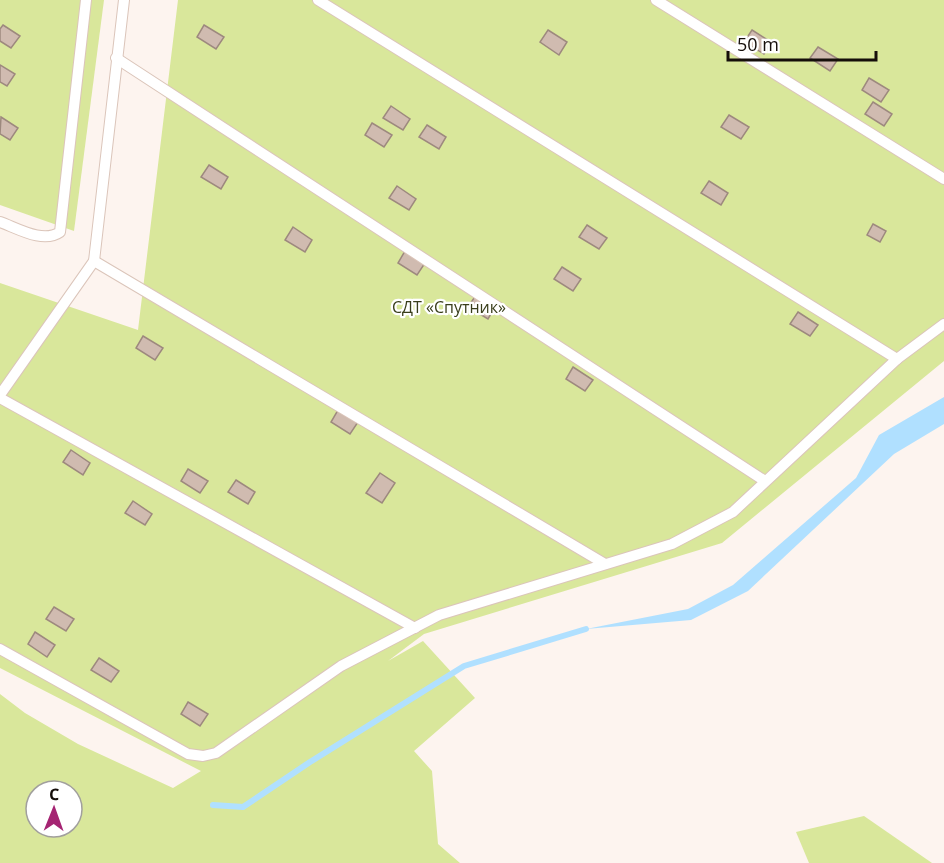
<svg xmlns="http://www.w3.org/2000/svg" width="944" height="863" font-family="'Open Sans',sans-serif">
<rect width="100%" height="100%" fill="#fdf4ef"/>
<g fill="#d9e79b" fill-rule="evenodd">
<polygon points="0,0 104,0 74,231 0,205"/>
<path d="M178,0H944V361L722,543L424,634L388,661L423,641L475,698L414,751L432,771L438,844L460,863H0V694L25,713L78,744L173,788L201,771L0,668V283L138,330ZM36,791H72V827H36Z"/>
<polygon points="864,816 932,863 809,863 796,832"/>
</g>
<polygon fill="#b0e0ff" points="944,397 944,424 894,454 748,591 691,620 586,629 688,609 733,585 856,478 879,435"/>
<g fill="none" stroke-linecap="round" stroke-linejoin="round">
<polyline stroke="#b0e0ff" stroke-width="6" points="213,805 243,807 310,762 464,666 586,629"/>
</g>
<g fill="#d0bbb0" stroke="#9d897e" stroke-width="1.5">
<polygon points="3,25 20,36 11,48 0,41 0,29"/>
<polygon points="204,25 224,37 216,49 197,37"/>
<polygon points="548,30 567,42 559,55 540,42"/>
<polygon points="752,30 771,42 764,54 744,42"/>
<polygon points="818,47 838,59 830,71 810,58"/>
<polygon points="0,65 15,74 7,86 0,82"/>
<polygon points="869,78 889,90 881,102 862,90"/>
<polygon points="873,102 892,114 884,126 865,114"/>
<polygon points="391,106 410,119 403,130 383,118"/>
<polygon points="729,115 749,127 741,139 721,127"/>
<polygon points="1,117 18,128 10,140 0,134"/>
<polygon points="372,123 392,135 384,147 365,135"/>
<polygon points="427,125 446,137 439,149 419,137"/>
<polygon points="209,165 228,177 221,189 201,177"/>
<polygon points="709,181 728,193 721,205 701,193"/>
<polygon points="397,186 416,199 409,210 389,198"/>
<polygon points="873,224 886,231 880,242 867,235"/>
<polygon points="587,225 607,238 599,249 579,237"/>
<polygon points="293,227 312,240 305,252 285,240"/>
<polygon points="405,251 425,263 417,275 398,263"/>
<polygon points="562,267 581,279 573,291 554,279"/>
<polygon points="476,295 495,307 488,319 468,307"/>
<polygon points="798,312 818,325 810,336 790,324"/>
<polygon points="143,336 163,348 155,360 136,348"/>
<polygon points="573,367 593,380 585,391 566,379"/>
<polygon points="338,410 358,422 350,434 331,422"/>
<polygon points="71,450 90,463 83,475 63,462"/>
<polygon points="188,469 208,481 200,493 181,481"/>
<polygon points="380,473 395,483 382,503 366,493"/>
<polygon points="236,480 255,492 248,504 228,492"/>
<polygon points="133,501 152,514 145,525 125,513"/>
<polygon points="54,607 74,619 66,631 46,619"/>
<polygon points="35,632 55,645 47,657 28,644"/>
<polygon points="99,658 119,671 111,682 91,670"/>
<polygon points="188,702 208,714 200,726 181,714"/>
</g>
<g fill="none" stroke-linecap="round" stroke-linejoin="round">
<defs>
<g id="service">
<polyline points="318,0 897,359"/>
<polyline points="656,0 944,179"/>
<polyline points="116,58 765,481"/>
<path d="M0,222C17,228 43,244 60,232L86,0"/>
<polyline points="94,261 605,564"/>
<polyline points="0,395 94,261 124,0"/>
<polyline points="0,398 415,628"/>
<polyline points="0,649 188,754 203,756 216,753 341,666 439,615 672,544 733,512 897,359 944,324"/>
</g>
</defs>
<use href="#service" stroke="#dbc5ba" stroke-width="12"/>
<use href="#service" stroke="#fff" stroke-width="10"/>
</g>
<g text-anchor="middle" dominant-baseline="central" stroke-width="4.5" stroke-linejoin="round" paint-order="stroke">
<g font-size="16" fill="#393e1a" stroke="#fff">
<text x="449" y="307">СДТ «Спутник»</text>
</g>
</g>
<g transform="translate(54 809) rotate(1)"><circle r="28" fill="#ffffff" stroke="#a19f9d" stroke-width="1.5"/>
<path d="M0-4.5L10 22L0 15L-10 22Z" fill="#a52473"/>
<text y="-9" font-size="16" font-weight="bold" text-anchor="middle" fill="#150e0a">С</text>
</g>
<path d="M728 51v9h148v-9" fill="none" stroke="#150e0a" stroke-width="3"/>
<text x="737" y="51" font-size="18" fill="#150e0a" stroke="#ffffff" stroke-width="4.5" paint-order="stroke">50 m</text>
</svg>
